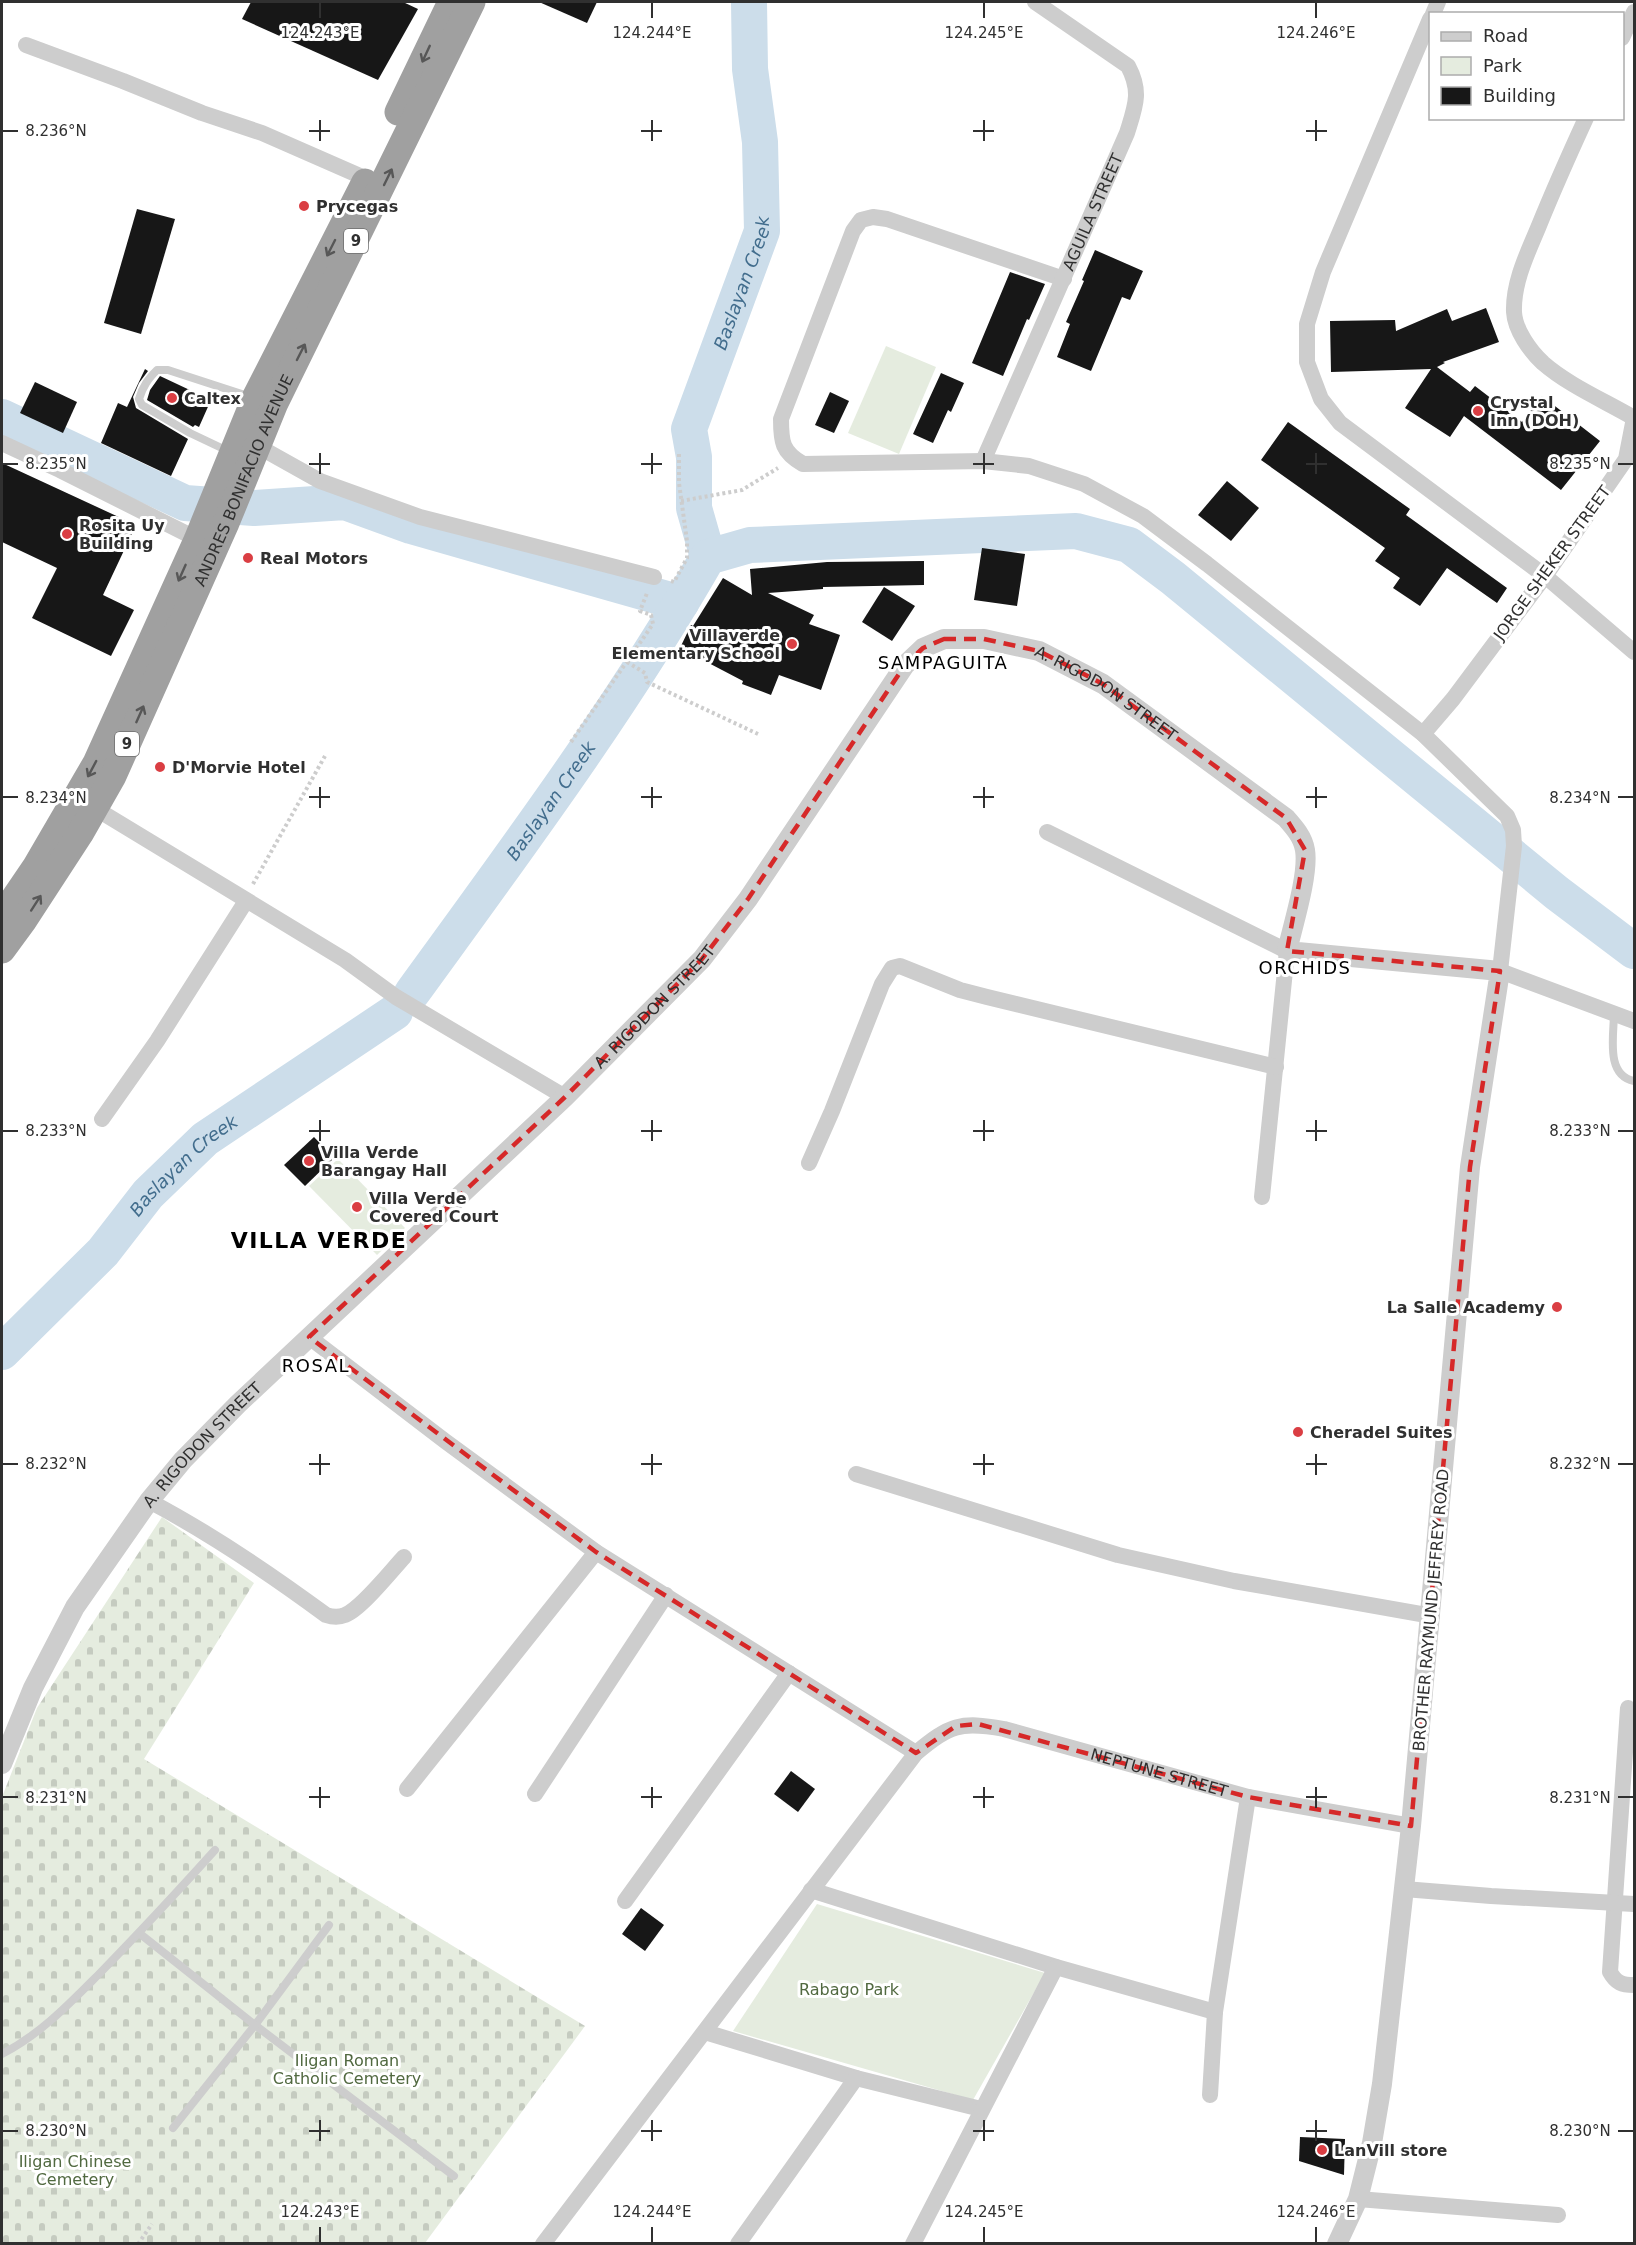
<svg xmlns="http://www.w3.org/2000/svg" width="1636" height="2245" font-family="'DejaVu Sans',sans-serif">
<defs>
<pattern id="cemetery-stones" width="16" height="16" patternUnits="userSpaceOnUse" patternTransform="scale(1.5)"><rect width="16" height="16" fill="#e5ecdf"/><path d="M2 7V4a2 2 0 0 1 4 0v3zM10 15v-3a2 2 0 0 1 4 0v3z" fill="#c5cbc0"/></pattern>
</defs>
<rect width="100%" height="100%" fill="#fff"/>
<polygon fill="url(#cemetery-stones)" points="162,1517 254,1583 144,1759 585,2026 425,2243 2,2243 2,1797 37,1708"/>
<g fill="#e5ecdf">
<polygon points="886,346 936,367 899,454 848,433"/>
<polygon points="338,1159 405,1228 377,1255 309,1186"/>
<polygon points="817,1904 1045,1973 973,2100 733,2031"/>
</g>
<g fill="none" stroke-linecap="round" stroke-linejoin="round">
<g stroke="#ccddea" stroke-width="36">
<polyline points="2,417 185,503 254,508 345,502 411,526 681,603"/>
<path id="s1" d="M708,557L694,508V457L689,429L762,231L760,142L750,69L749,2"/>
<path id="s2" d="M412,993C515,851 621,709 708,557L750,545L1076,531L1129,545L1173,578L1557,893L1634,951"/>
<path id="s3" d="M2,1352L103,1252L148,1194L205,1139L395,1012"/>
</g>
</g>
<g fill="#171717">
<polygon points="251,2 403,2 418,9 378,80 242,19"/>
<polygon points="539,2 597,2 587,23"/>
<polygon points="137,209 175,219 141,334 104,323"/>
<polygon points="1095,250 1143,271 1130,300 1122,297 1091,371 1057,357 1070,324 1066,322 1084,281 1082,280"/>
<polygon points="1010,272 1045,284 1029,320 1027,319 1003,376 972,363"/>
<polygon points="1486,308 1499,342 1443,362 1445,363 1437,367 1470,392 1475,386 1522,422 1542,396 1600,441 1561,490 1464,416 1450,437 1405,408 1431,369 1331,372 1330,321 1395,320 1396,331 1447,309 1452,321"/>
<polygon points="145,369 148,371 139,383 133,397 136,408 188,439 171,476 101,443 118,403 127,407"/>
<polygon points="941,373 964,383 951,412 948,410 933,443 913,434"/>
<polygon points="160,376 211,400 199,427 195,425 193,427 147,400 150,390"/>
<polygon points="35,382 77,402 63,433 20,413"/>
<polygon points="830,392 849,401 834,433 815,425"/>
<polygon points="1288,422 1410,509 1406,515 1507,588 1497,603 1447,568 1420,606 1393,588 1400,578 1375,561 1385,548 1261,460"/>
<polygon points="2,463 136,525 103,595 134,610 111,656 32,618 57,568 2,542"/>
<polygon points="1227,481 1259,508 1231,541 1198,515"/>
<polygon points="982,548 1025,554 1017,606 974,600"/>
<polygon points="924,561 924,585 823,587 823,589 768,593 814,615 809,624 840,635 821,690 779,675 771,695 742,684 743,681 680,648 691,625 693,626 723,578 752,595 750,569 827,562"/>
<polygon points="884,587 915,606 892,641 862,622"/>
<polygon points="314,1137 334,1158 305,1186 284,1165"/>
<polygon points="791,1771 815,1789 798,1812 774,1794"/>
<polygon points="641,1908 664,1925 645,1951 622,1934"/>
<polygon points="1300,2137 1345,2139 1344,2175 1299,2161"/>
</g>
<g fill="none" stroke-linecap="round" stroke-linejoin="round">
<g stroke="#cdcdcd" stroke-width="4" stroke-dasharray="3 3" stroke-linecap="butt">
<polyline points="681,501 742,490 778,468"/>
<polyline points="671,581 674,582 687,558 687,541 679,483 679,452"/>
<polyline points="627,662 645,673 647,682 758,734"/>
<polyline points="571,742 653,624 651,615 640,611 647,593"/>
<polyline points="253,884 325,756"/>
<polyline points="138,2244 152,2224"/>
</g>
<g stroke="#cdcdcd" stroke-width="8">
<path d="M230,452L190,433L142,405L139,399C143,386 148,379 157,370H168L251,397"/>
<path d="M1614,1013C1614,1035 1605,1075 1634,1081"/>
<polyline points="329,1925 255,2025 454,2176"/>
<polyline points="139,1933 255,2025 173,2128"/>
<path d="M2,2054C41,2034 70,2003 101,1972C140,1932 178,1891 215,1850"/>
</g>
<g stroke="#cdcdcd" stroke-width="16">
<polyline points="1433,14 1438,2"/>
<polyline points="1430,19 1323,272 1307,324 1307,362 1321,399 1340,423 1545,576 1634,652"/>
<polyline points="1622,38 1634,12"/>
<polyline points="26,45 123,81 202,113 262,133 367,179"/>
<path d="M1586,118C1569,155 1553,191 1538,228C1527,254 1513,283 1514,312C1515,330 1530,351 1543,363C1568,385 1605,401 1634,418L1626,459L1545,576L1453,699L1423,734L1507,816L1513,830L1514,846L1500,971L1634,1021"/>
<path d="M1064,279L887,219L873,217L861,220L853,231L781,419C781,442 782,452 803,464L983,461L1029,466L1084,484L1143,516L1207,564L1423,734"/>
<polyline points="2,443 60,470 205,543"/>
<polyline points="252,443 320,481 420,517 654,577"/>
<path id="s4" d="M983,461L1127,133C1135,107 1142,92 1128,66L1035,2"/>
<polyline points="88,804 345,960 396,997 565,1097"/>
<polyline points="1047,832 1287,951 1262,1197"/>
<polyline points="102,1119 157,1041 246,901"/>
<polyline points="809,1163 832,1111 882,984 892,968 900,966 960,990 987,997 1276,1067"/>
<polyline points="309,1337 445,1441 596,1552 916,1753"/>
<polyline points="856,1474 1118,1555 1234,1581 1432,1616"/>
<path d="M149,1501C212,1534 269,1573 326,1615C332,1617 338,1618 345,1615C361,1609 391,1571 404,1557"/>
<path d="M1628,1708L1610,1972C1616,1983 1622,1985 1634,1985"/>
<polyline points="407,1789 596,1552"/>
<polyline points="535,1794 666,1595"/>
<polyline points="1404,1889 1491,1896 1634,1904"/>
<polyline points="811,1890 1056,1967 1215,2012"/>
<polyline points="625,1901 789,1673"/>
<polyline points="705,2032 856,2078 981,2109"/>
<polyline points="1210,2095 1215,2012 1248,1797"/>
<polyline points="1358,2199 1558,2215"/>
<path id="s5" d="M543,2244L916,1753C950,1725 960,1721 1004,1729L1248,1797L1411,1826"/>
<polyline points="738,2244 856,2078"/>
<polyline points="913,2244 1056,1967"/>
</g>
<path stroke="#cdcdcd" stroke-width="20" id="s6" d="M2,1764L33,1688L75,1607L149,1501L183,1460L238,1404L565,1097L702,959L748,899L905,665L923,648L944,639H984L1039,651L1103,684L1286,818C1294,827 1303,837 1305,850C1309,874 1293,925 1287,951L1500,971L1470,1167L1411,1826L1382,2084L1372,2143L1358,2199L1337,2244"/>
<g stroke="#a0a0a0" stroke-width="27">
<polyline points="398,112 451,2"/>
<polyline points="2,916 36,866 96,763 197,540 255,398 365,182"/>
<path id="s7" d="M2,950L24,920L80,834L113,776L226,523L275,403L472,2"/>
</g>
</g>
<defs><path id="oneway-shaft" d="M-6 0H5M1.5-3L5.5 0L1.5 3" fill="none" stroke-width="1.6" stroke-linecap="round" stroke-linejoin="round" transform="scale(1.5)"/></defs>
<g stroke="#575757">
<use href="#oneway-shaft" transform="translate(426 54) rotate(115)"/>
<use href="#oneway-shaft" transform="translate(388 177) rotate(-64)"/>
<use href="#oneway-shaft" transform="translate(331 248) rotate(117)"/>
<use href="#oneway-shaft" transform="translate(301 352) rotate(-63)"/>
<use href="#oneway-shaft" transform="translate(182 573) rotate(114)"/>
<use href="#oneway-shaft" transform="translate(140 714) rotate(-66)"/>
<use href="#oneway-shaft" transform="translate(92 769) rotate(118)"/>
<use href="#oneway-shaft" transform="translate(36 903) rotate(-57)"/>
</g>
<path fill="none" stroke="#d62828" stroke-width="4.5" stroke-dasharray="12 8" stroke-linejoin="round" d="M944,639H984L1039,651L1103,684L1286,818L1305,850L1287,951L1500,971L1470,1167L1411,1826L1248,1797L978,1724L956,1726L916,1753L596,1552L309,1337L565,1097L702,959L748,899L905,665L923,648Z"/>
<path fill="none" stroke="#303030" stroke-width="2" d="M320,3V18M652,3V18M984,3V18M1316,3V18M320,120V141M652,120V141M984,120V141M1316,120V141M3,131H18M309,131H330M641,131H662M973,131H994M1306,131H1327M320,453V474M652,453V474M984,453V474M1316,453V474M3,464H18M309,464H330M641,464H662M973,464H994M1306,464H1327M1618,464H1633M320,787V808M652,787V808M984,787V808M1316,787V808M3,797H18M309,797H330M641,797H662M973,797H994M1306,797H1327M1618,797H1633M320,1120V1141M652,1120V1141M984,1120V1141M1316,1120V1141M3,1131H18M309,1131H330M641,1131H662M973,1131H994M1306,1131H1327M1618,1131H1633M320,1454V1475M652,1454V1475M984,1454V1475M1316,1454V1475M3,1464H18M309,1464H330M641,1464H662M973,1464H994M1306,1464H1327M1618,1464H1633M320,1787V1808M652,1787V1808M984,1787V1808M1316,1787V1808M3,1797H18M309,1797H330M641,1797H662M973,1797H994M1306,1797H1327M1618,1797H1633M320,2120V2141M652,2120V2141M984,2120V2141M1316,2120V2141M3,2131H18M309,2131H330M641,2131H662M973,2131H994M1306,2131H1327M1618,2131H1633M320,2227V2242M652,2227V2242M984,2227V2242M1316,2227V2242"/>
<g fill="#da3e43" stroke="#fff" stroke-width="2">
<circle cx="304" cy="206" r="6"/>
<circle cx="172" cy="398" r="6"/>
<circle cx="1478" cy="411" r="6"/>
<circle cx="67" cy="534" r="6"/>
<circle cx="248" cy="558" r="6"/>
<circle cx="792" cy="644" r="6"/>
<circle cx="160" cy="767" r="6"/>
<circle cx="309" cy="1161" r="6"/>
<circle cx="357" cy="1207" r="6"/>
<circle cx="1557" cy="1307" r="6"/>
<circle cx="1298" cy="1432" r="6"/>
<circle cx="1322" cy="2150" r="6"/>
</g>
<g text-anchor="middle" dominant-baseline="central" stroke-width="6" stroke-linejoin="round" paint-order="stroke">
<g fill="#fff" stroke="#6e6e6e" stroke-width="1.5">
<rect x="344" y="229" width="24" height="24" rx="4.5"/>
<rect x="115" y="732" width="24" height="24" rx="4.5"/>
</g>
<g font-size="15" font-weight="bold" fill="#303030">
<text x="356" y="241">9</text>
<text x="127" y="744">9</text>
</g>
<g font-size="16" font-weight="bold" fill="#303030" stroke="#fff" text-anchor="start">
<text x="316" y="206">Prycegas</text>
<text x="184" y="398">Caltex</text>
<text x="1490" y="402">Crystal<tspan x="1490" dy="18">Inn (DOH)</tspan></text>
<text x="79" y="525">Rosita Uy<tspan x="79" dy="18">Building</tspan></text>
<text x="260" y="558">Real Motors</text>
<text x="780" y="635" text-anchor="end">Villaverde<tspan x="780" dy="18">Elementary School</tspan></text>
<text x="172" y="767">D'Morvie Hotel</text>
<text x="321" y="1152">Villa Verde<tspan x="321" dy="18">Barangay Hall</tspan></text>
<text x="369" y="1198">Villa Verde<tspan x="369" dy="18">Covered Court</tspan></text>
<text x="1545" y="1307" text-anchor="end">La Salle Academy</text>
<text x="1310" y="1432">Cheradel Suites</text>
<text x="1334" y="2150">LanVill store</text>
</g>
<g font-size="16" fill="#303030" stroke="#fff">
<text stroke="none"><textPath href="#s4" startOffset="272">AGUILA STREET</textPath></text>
<text stroke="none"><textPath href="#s7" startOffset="530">ANDRES BONIFACIO AVENUE</textPath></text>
<text transform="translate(1552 563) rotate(-54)">JORGE SHEKER STREET</text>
<text stroke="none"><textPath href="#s6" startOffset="1658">A. RIGODON STREET</textPath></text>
<text stroke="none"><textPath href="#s6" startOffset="1010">A. RIGODON STREET</textPath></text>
<text stroke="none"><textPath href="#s6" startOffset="380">A. RIGODON STREET</textPath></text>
<text transform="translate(1431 1610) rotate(-85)">BROTHER RAYMUND JEFFREY ROAD</text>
<text stroke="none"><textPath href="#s5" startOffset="874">NEPTUNE STREET</textPath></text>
</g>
<g font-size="16" fill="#516940" stroke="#fff">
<text x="849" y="1989">Rabago Park</text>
<text x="347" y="2060">Iligan Roman<tspan x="347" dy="18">Catholic Cemetery</tspan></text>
<text x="75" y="2161">Iligan Chinese<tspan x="75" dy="18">Cemetery</tspan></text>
</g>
<g font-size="18" font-style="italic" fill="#426d8d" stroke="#fff">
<text stroke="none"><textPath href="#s1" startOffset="286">Baslayan Creek</textPath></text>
<text stroke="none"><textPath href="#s2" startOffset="237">Baslayan Creek</textPath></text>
<text stroke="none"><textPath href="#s3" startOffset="261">Baslayan Creek</textPath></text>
</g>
<g font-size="18" letter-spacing="1.5" fill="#000" stroke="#fff">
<text x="943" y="662">SAMPAGUITA</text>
<text x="1305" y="967">ORCHIDS</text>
<text x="316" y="1365">ROSAL</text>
</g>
<g font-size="22" font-weight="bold" letter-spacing="1.5" fill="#000" stroke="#fff">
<text x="319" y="1240">VILLA VERDE</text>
</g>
</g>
<g font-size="15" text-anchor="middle" fill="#303030" stroke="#fff" stroke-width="6" stroke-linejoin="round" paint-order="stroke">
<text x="320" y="38">124.243°E</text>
<text x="652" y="38">124.244°E</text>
<text x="984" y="38">124.245°E</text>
<text x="1316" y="38">124.246°E</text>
<text x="56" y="136">8.236°N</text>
<text x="56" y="469">8.235°N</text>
<text x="1580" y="469">8.235°N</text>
<text x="56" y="803">8.234°N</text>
<text x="1580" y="803">8.234°N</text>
<text x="56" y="1136">8.233°N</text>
<text x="1580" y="1136">8.233°N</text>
<text x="56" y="1469">8.232°N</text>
<text x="1580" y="1469">8.232°N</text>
<text x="56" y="1803">8.231°N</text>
<text x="1580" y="1803">8.231°N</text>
<text x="56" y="2136">8.230°N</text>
<text x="1580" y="2136">8.230°N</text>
<text x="320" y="2217">124.243°E</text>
<text x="652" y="2217">124.244°E</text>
<text x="984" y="2217">124.245°E</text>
<text x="1316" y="2217">124.246°E</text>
</g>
<rect width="1636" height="2245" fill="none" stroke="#303030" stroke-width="6"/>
<rect x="1429" y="12" width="195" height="108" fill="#ffffff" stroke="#acacac" stroke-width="1.5"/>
<rect x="1441" y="32" width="30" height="9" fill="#cdcdcd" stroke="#acacac" stroke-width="1.5"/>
<text x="1483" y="42" font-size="18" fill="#303030">Road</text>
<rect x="1441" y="57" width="30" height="18" fill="#e5ecdf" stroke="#acacac" stroke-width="1.5"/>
<text x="1483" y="72" font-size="18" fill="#303030">Park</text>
<rect x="1441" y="87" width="30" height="18" fill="#171717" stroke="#acacac" stroke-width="1.5"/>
<text x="1483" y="102" font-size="18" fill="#303030">Building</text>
</svg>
